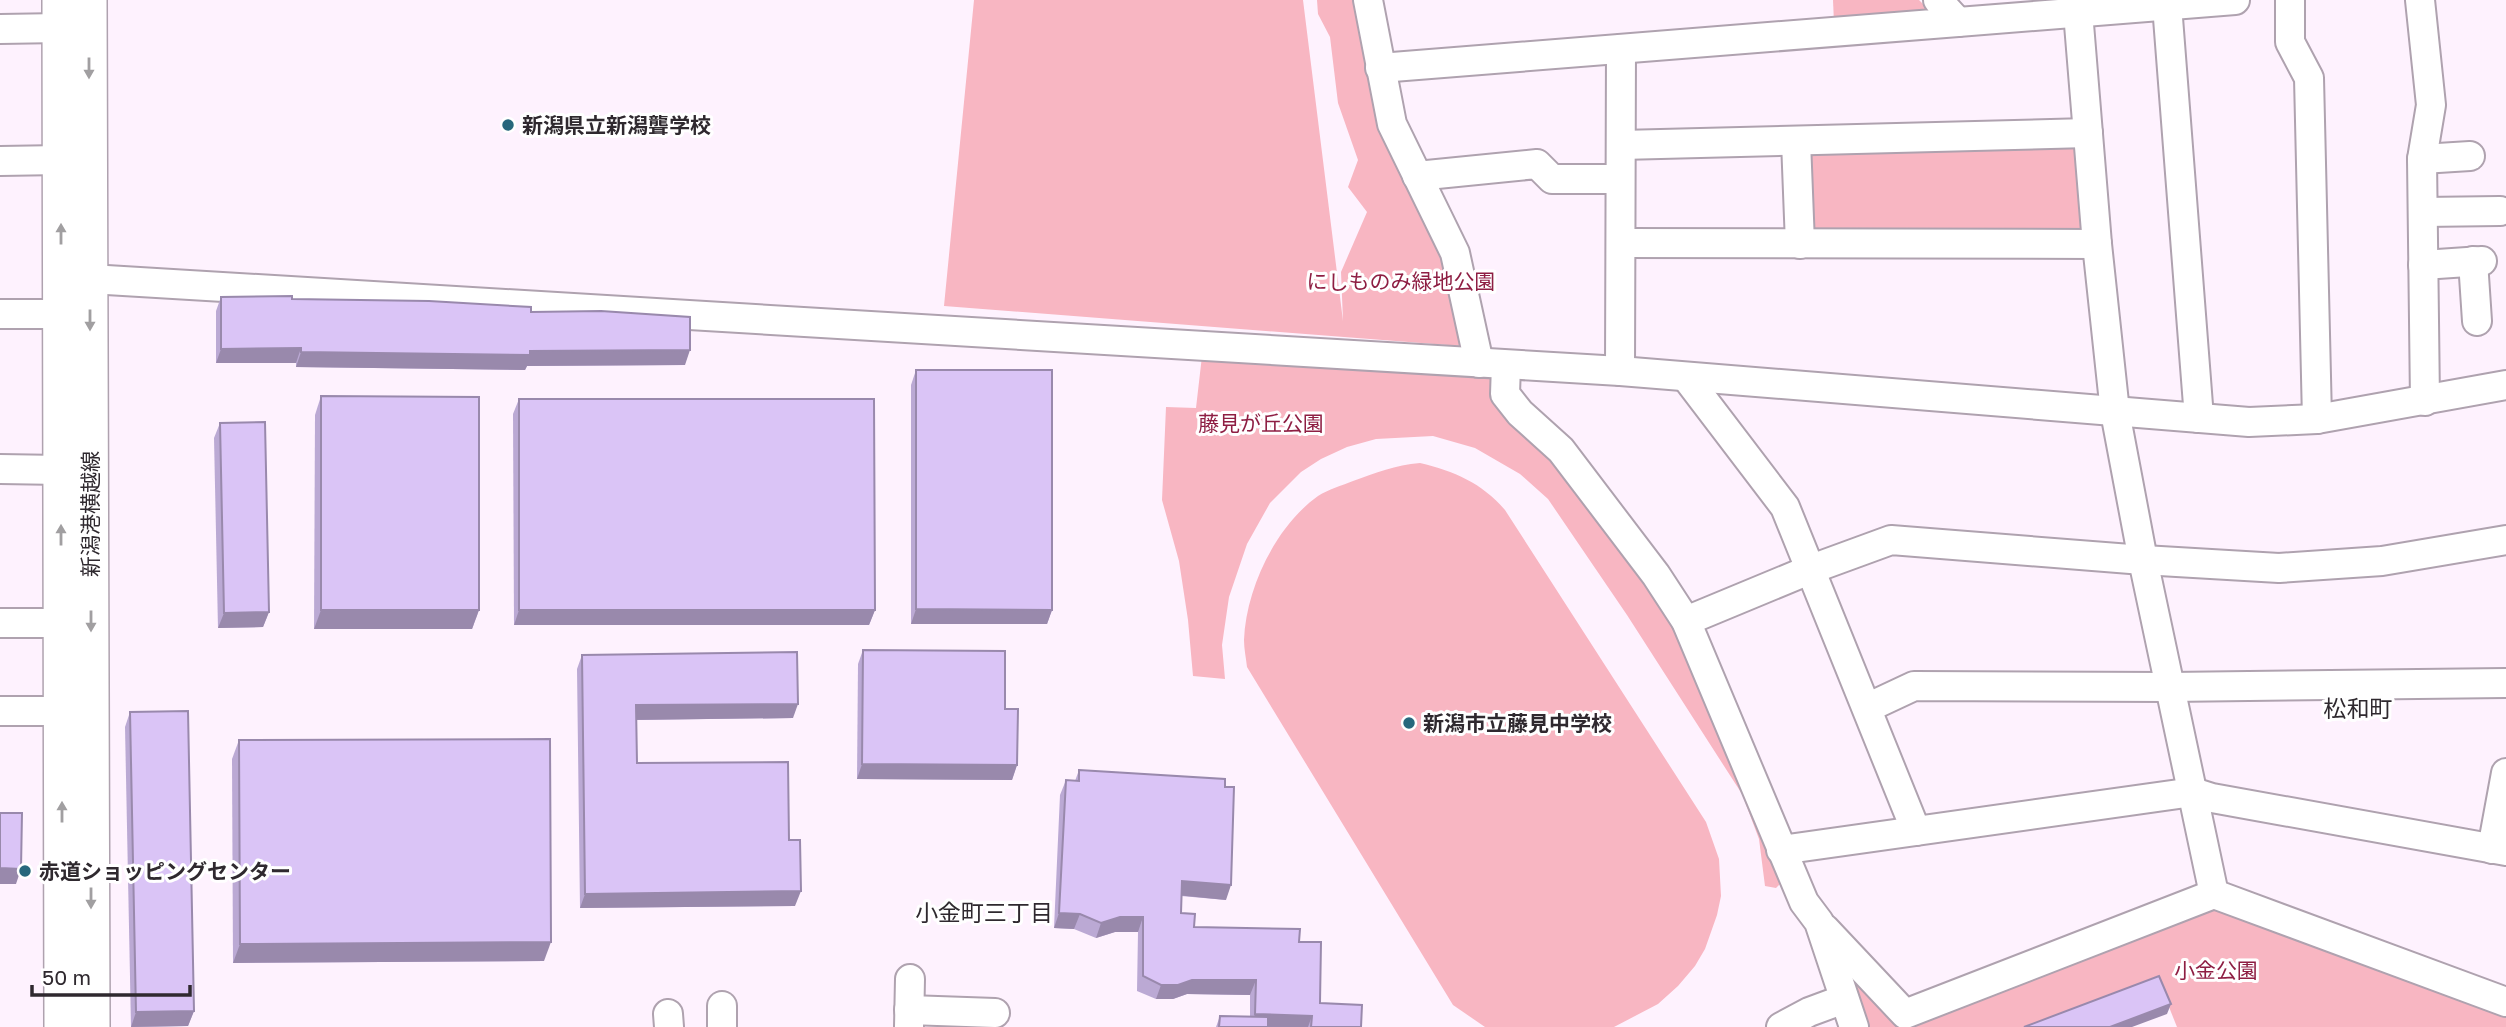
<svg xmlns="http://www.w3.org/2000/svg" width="2506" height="1027" font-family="'Golos Text','Noto Sans JP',sans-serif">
<rect width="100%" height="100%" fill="#fef2fe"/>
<g fill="#f8b6c2">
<polygon points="974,0 1303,0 1343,321 1341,272 1367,212 1348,187 1358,160 1338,103 1330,37 1318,14 1317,0 1368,0 1380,68 1471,323 1460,346 944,306"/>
<polygon points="1833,0 1919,0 1925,6 1925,11 1834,23"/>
<polygon points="2088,133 2097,244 1800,244 1796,141"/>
<polygon points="1202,356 1480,370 1498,379 1666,604 1786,878 1776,888 1765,886 1759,839 1742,794 1627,615 1548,499 1520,474 1475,448 1433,436 1376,439 1347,447 1321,459 1301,472 1270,503 1247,544 1229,597 1222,645 1225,679 1193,676 1188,620 1179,561 1162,500 1166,407 1196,408"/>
<path d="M1420,463C1454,471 1482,483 1505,510L1706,822L1719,859L1721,896L1717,915L1705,949L1695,966L1678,986L1658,1004L1614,1027H1485L1453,1005L1247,667C1246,658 1244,649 1244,640C1246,588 1276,526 1318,496C1329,489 1341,486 1353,481C1376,473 1395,465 1420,463Z"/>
<polygon points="2211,908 2506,1014 2506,1027 2177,1027 2159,982 2038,1027 1860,1027 1845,987 1854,981 1899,1027"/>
</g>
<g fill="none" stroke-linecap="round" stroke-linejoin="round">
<defs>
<g id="minor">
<polyline points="1368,0 1392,124 1455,253 1479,363"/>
<polyline points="2290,0 2290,42 2309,78 2317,419"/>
<polyline points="2420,0 2431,105 2422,159 2425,401"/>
<polyline points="2167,5 2199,418"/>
<polyline points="2078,12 2097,244 2115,412 2143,560 2214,894 2506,1002"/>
<polyline points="1958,22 2235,0"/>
<polyline points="0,29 61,28"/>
<polyline points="1380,68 1958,22 1938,0"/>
<polyline points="1796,141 1800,244"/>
<polyline points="1621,145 2088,133"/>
<polyline points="2422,159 2470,156"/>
<polyline points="0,161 61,160"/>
<polyline points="1417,176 1537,164 1552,179 1620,179"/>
<polyline points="2423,212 2500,211"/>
<polyline points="1621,243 2097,244"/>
<polyline points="2473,261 2477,321"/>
<polyline points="2423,265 2482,261"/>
<polyline points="90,279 1620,371 2249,422 2317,419 2506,385"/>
<polyline points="0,314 61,314"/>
<polyline points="1506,365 1505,394 1520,413 1561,450 1656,575 1686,621 1804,902 1819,922 1854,1027"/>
<polyline points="1620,371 1621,49"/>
<polyline points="1686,377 1785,507 1916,831"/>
<polyline points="0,469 61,470"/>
<polyline points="1686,621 1809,570 1891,540 2143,560 2279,568 2382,561 2506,540"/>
<polyline points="0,623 62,623"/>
<polyline points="1867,708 1914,686 2170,687 2506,683"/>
<polyline points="0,711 62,711"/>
<polyline points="2492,849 2506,773"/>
<polyline points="1781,850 2193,792 2212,798 2506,851"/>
<polyline points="1825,929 1905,1014 2214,894"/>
<polyline points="722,1006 722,1027"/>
<polyline points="909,1010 995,1013"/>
<polyline points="668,1014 669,1027"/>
<polyline points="909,1027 910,979"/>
<polyline points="1781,1027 1809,1012 1844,999"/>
</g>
<g id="major">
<polyline points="60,0 62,1027"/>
<polyline points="89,0 92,1027"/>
</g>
</defs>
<use href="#minor" stroke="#afa2af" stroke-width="32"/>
<use href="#major" stroke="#afa2af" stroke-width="38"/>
<use href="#minor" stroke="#fff" stroke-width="28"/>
<use href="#major" stroke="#fff" stroke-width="35"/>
</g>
<g fill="#bba9d4">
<polygon points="221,297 292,299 531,312 685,365 527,366 525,370 296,367 296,363 216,363 216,311"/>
<polygon points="916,370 1052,610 1047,624 911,624 911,385"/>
<polygon points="321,396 479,610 472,629 314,629 315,415"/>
<polygon points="519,399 875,610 869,625 514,625 513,414"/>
<polygon points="220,423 269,612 263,627 218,628 214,438"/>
<polygon points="863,650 1005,709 1017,765 1012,780 857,779 858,664"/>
<polygon points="582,655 793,718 636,720 637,763 789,840 795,906 580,908 577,669"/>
<polygon points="130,712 194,1011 188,1026 131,1027 125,727"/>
<polygon points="239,740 544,961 233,963 232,759"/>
<polygon points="1079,770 1226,900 1181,896 1181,913 1194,927 1299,942 1320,1003 1361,1027 1216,1027 1220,1016 1250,1017 1250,995 1187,994 1173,999 1156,999 1137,991 1138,932 1115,932 1096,938 1074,929 1054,928 1060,795 1066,780 1075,781"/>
</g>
<g fill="#9989ac">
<polygon points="301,348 296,363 216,363 221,349"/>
<polygon points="690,350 685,365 527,366 525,370 296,367 301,352"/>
<polygon points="916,609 1052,610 1047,624 911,624"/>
<polygon points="321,610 479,610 472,629 314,629"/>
<polygon points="519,610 875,610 869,625 514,625"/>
<polygon points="269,612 263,627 218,628 224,613"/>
<polygon points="798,704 793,718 630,720 636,705"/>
<polygon points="862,764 1017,765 1012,780 857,779"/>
<polygon points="0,868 21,869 16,884 0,884"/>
<polygon points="1182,881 1231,885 1226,900 1176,895"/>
<polygon points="801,891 795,906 580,908 585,894"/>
<polygon points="1059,913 1080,914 1074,929 1054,928"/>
<polygon points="1120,917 1143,917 1138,932 1115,932 1096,938 1101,923"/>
<polygon points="551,942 544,961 233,963 240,944"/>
<polygon points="1192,980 1256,980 1250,995 1187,994 1173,999 1156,999 1161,985"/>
<polygon points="2171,1004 2167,1014 2132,1027 2110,1027"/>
<polygon points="194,1011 188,1026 131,1027 136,1012"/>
<polygon points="1255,1014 1312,1016 1308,1027 1250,1027"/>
</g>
<g fill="#dac4f6" stroke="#9989ac" stroke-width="2">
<polygon points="292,296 292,299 429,301 531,307 531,312 601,311 690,317 690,350 530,351 530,355 301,352 301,348 221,349 221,297"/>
<polygon points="916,370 1052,370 1052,610 916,609"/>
<polygon points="321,396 479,397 479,610 321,610"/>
<polygon points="519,399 874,399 875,610 519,610"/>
<polygon points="265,422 269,612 224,613 220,423"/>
<polygon points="863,650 1005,651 1005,709 1018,709 1017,765 862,764"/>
<polygon points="797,652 798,704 636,705 637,763 788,762 789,840 800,840 801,891 585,894 582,655"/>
<polygon points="188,711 194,1011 136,1012 130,712"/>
<polygon points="550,739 551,942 240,944 239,740"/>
<polygon points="1079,770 1225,779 1225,787 1234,787 1231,885 1182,881 1181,913 1195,914 1194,927 1300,929 1299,942 1321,942 1320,1003 1362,1005 1361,1027 1311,1027 1312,1016 1255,1014 1256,980 1192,980 1178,985 1161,985 1143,976 1143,917 1120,917 1101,923 1080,914 1059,913 1066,780 1079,781"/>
<polygon points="0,813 22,813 21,869 0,868"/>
<polygon points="2159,976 2171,1004 2110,1027 2024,1027"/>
<polygon points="1220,1016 1268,1017 1268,1027 1219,1027"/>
</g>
<defs><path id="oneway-solid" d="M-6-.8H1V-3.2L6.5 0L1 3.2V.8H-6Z" transform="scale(1.75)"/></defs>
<g fill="#a19fa1">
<use href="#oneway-solid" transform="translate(89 68) rotate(90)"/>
<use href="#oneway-solid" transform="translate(61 234) rotate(-90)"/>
<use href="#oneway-solid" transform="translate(90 320) rotate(90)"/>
<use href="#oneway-solid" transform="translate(61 535) rotate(-90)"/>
<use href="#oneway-solid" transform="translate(91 621) rotate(90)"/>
<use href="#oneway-solid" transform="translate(62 812) rotate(-90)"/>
<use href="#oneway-solid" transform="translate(91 898) rotate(90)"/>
</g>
<g fill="#27677c" stroke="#fff" stroke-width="2.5">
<circle cx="508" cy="125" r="7"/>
<circle cx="1409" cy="723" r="7"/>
<circle cx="25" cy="871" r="7"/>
</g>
<g text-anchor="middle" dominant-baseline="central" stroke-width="6" stroke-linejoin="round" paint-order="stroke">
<g font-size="21" font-weight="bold" fill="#2f292f" stroke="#fff" text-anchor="start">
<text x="522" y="125">新潟県立新潟聾学校</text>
<text x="1423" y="723">新潟市立藤見中学校</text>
<text x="39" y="871">赤道ショッピングセンター</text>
</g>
<g font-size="21" fill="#8e1e43" stroke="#fff">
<text x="1401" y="281">にしものみ緑地公園</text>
<text x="1261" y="423">藤見が丘公園</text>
<text x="2216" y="970">小金公園</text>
</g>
<g font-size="21" fill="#2f292f" stroke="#fff">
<text transform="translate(90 514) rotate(-90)">新潟港横越線</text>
</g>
<g font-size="23" fill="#2f292f" stroke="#fff">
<text x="2358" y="708">松和町</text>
<text x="984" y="912">小金町三丁目</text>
</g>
</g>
<path d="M32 985v10h158v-10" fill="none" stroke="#2f292f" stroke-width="3.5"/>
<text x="42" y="985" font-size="21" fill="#2f292f" stroke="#ffffff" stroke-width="5" paint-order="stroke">50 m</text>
</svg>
